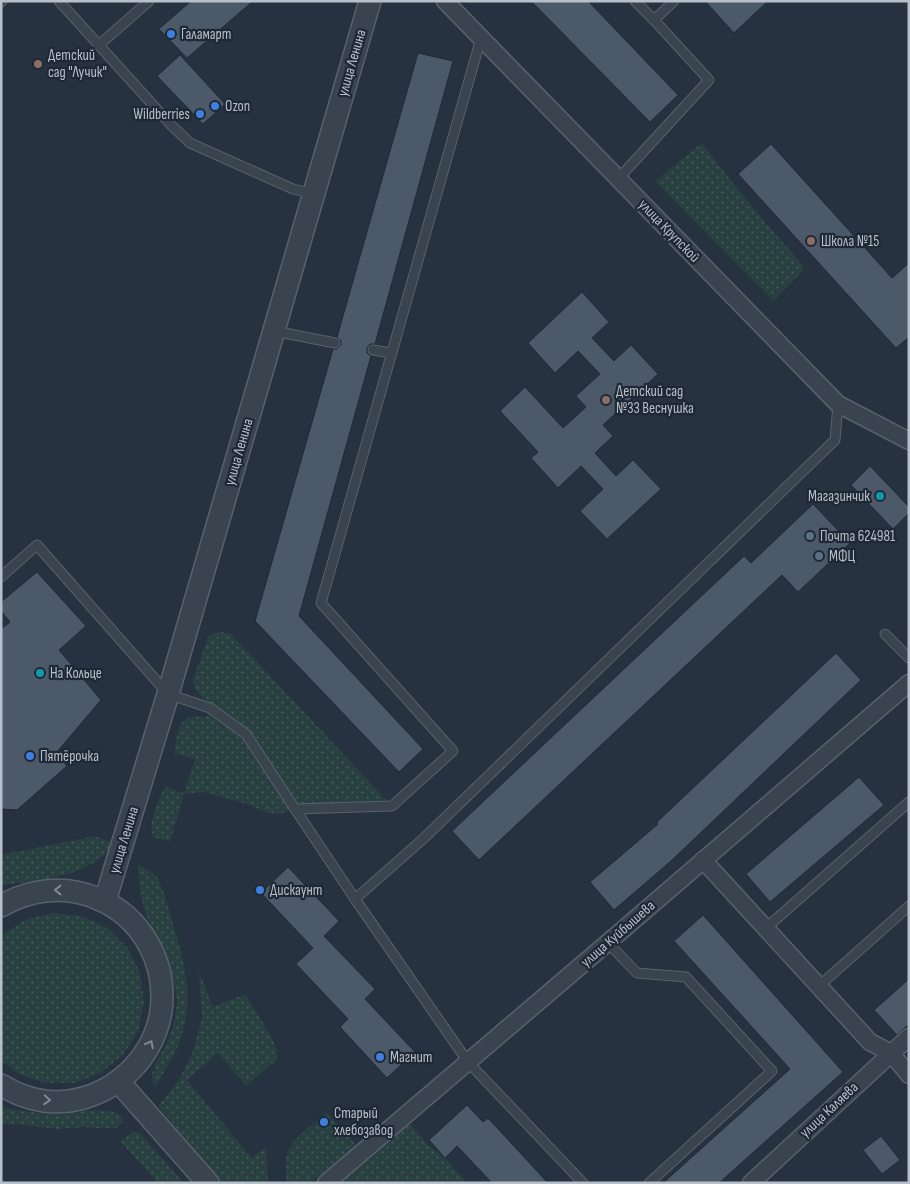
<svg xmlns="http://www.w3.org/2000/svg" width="910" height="1184" font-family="'Sofia Sans Condensed',sans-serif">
<defs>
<pattern id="grass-dots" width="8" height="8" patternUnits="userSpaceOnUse" patternTransform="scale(1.25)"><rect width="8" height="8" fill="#294041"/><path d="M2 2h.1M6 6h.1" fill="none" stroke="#465a5b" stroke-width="1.8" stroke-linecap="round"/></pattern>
</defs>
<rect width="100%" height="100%" fill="#26323f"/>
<g fill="url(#grass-dots)">
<path d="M702,143C733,185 767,225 802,264L803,271L773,301L655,181Z"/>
<path d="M221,632L231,634L392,806L295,809L279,814L268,813L241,802L203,792L184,794L170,842L153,837L151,824L159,798L165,787L184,793L195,759L174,754C177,741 176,720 191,717C196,716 202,717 207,717L210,708L194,687L193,680L208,637L214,633Z"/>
<path d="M95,836L113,843C94,877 36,881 1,885V855Z"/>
<path d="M138,864L157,876L165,896L181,951L187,983V1011L184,1028L178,1047L159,1081L155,1087C145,1072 164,1052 169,1038C173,1027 177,1012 177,1000C176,989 171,965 167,955C160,941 151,928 146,914C140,898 139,881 138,864Z"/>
<polygon points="53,913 81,916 106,927 127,947 140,972 144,1001 139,1029 124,1054 102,1072 75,1083 46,1083 19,1074 1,1061 1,936 3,934 27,919"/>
<polygon points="192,954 213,1007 245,994 273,1039 277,1051 277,1059 246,1086 218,1053 187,1080 252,1158 266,1147 268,1183 222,1183 158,1106 177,1083 192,1054 202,1017 199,973"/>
<path d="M1,1107C19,1110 37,1114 55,1114C74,1114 94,1107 113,1112C119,1113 122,1115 123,1121L117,1128H99L83,1127L58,1129L13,1124H1Z"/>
<path d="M327,1113L356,1145L310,1183H287C286,1174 285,1164 287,1155C291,1138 314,1124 327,1113Z"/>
<polygon points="408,1121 429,1146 445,1158 467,1183 338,1183"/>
<polygon points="134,1132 139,1132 184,1183 158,1183 120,1141"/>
</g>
<g fill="#4c5968" stroke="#212a37">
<polygon points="191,1 253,1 187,58 159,29"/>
<polygon points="531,1 588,1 678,95 650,122"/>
<polygon points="705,1 768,1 734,33"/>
<polygon points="418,53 453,61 375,344 370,344 367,348 367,353 371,356 299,616 423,749 399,772 255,621 333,349 337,349 341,345 341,341 337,337"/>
<polygon points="180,55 225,104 203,124 157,76"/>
<polygon points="771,144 892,278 909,263 909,337 896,348 738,174"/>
<polygon points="582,292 609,322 592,338 614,361 631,345 658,374 603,425 613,436 595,453 616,476 633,460 661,489 607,539 580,511 603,489 581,466 558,488 531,458 538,452 500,411 525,387 563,428 586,407 576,396 600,374 578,351 555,373 528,343"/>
<polygon points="870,466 909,507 909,513 893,529 851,485"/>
<polygon points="813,504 850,543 798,592 782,575 479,860 452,831 744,556 751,563"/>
<polygon points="37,572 86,626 59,650 101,700 56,753 67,766 17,810 1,809 1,629 10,622 1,611 1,602"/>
<polygon points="836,653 861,680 671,861 614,910 590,882 658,824 656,823"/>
<polygon points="859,777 884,805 770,902 746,874"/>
<polygon points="288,867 339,921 324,936 375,989 365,999 415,1052 387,1078 340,1027 348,1019 296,964 313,948 261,893"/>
<polygon points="703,915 843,1072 719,1183 663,1183 790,1069 674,941"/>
<polygon points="909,979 909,1024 897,1035 874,1010"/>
<polygon points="467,1105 483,1122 488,1118 548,1183 492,1183 457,1146 445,1158 429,1140"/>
<polygon points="881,1136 900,1160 882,1174 863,1150"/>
</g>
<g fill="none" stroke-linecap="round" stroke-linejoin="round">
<defs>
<g id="service">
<polyline points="59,1 172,126 190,143 293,189 314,194"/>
<polyline points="635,1 654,20"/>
<polyline points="1,2 2,1"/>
<polyline points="99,45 149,1"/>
<polyline points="618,179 709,80 654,20 674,1"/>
<polyline points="274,331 335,343"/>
<polyline points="373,350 391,353"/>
<polyline points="1,577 37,545 168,694 210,708 246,734 295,809 392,806 453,751 321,603 481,38"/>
<polyline points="885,634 909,658"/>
<polyline points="295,809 355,899"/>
<polyline points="766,928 909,802"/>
<polyline points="608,943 637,973 686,977 772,1071 649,1183"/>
<polyline points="819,986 909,906"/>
<polyline points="583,1183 468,1062 355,899 423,839 835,440 838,404"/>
</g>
<g id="minor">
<polyline points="445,1 838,404 909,441"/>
<polyline points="703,860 870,1042 891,1053 909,1075"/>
<polyline points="326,1183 619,933 909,683"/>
<polyline points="751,1183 909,1037"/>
</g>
<g id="tertiary">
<polyline points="105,901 168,694 370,1"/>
<path d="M1,906C30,889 65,885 96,898C119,907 137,923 149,945C160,965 164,988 161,1011C153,1066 100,1108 44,1101C29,1099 14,1093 1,1085"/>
<polyline points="118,1081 208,1183"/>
</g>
</defs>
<use href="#service" stroke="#58616d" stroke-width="11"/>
<use href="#minor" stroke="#58616d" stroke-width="19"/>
<use href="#tertiary" stroke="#58616d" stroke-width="24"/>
<use href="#service" stroke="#3a444f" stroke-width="9"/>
<use href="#minor" stroke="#3a444f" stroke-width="16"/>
<use href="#tertiary" stroke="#3a444f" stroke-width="21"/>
</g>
<defs><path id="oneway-chevron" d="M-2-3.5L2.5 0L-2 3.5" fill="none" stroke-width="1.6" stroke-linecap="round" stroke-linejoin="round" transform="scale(1.25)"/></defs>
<g stroke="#7f8893">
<use href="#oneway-chevron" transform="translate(58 890) rotate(-180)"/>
<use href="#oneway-chevron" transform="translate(150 1044) rotate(-62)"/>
<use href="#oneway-chevron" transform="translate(47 1100) rotate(5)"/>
</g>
<g fill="#3f7fe0" stroke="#1f2835" stroke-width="2">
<circle cx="171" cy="34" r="5"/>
<circle cx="215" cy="106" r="5"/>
<circle cx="200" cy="114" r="5"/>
<circle cx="30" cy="756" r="5"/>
<circle cx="260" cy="890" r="5"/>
<circle cx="380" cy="1057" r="5"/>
<circle cx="324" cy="1122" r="5"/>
</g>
<g fill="#8d6e63" stroke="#1f2835" stroke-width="2">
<circle cx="38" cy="64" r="5"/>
<circle cx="811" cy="241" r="5"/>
<circle cx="606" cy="400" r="5"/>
</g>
<g fill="#0f9aa8" stroke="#1f2835" stroke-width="2">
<circle cx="880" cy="496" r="5"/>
<circle cx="40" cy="673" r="5"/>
</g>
<g fill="#5c6f8a" stroke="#1f2835" stroke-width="2">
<circle cx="810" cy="536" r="5"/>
<circle cx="819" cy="556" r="5"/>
</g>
<g text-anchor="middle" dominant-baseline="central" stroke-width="4.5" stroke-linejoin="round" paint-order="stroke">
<g font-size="15" fill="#b7bfca" stroke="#1f2835" text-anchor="start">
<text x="181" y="34">Галамарт</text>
<text x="48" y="55">Детский<tspan x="48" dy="17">сад "Лучик"</tspan></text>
<text x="225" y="106">Ozon</text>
<text x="190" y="114" text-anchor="end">Wildberries</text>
<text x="821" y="241">Школа №15</text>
<text x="616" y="391">Детский сад<tspan x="616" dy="17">№33 Веснушка</tspan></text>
<text x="870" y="496" text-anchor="end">Магазинчик</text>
<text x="820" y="536">Почта 624981</text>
<text x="829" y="556">МФЦ</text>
<text x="50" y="673">На Кольце</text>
<text x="40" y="756">Пятёрочка</text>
<text x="270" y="890">Дискаунт</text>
<text x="390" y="1057">Магнит</text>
<text x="334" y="1113">Старый<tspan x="334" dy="17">хлебозавод</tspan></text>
</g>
<g font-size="15" fill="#b7bfca" stroke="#1f2835">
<text transform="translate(352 63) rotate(-74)">улица Ленина</text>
<text transform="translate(669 231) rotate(46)">улица Крупской</text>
<text transform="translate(239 452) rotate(-74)">улица Ленина</text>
<text transform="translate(124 840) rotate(-73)">улица Ленина</text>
<text transform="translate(618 934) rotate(-41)">улица Куйбышева</text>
<text transform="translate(829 1110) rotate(-43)">улица Каляева</text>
</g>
</g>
<rect width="910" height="1184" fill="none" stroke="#b7bfca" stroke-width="5"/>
</svg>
